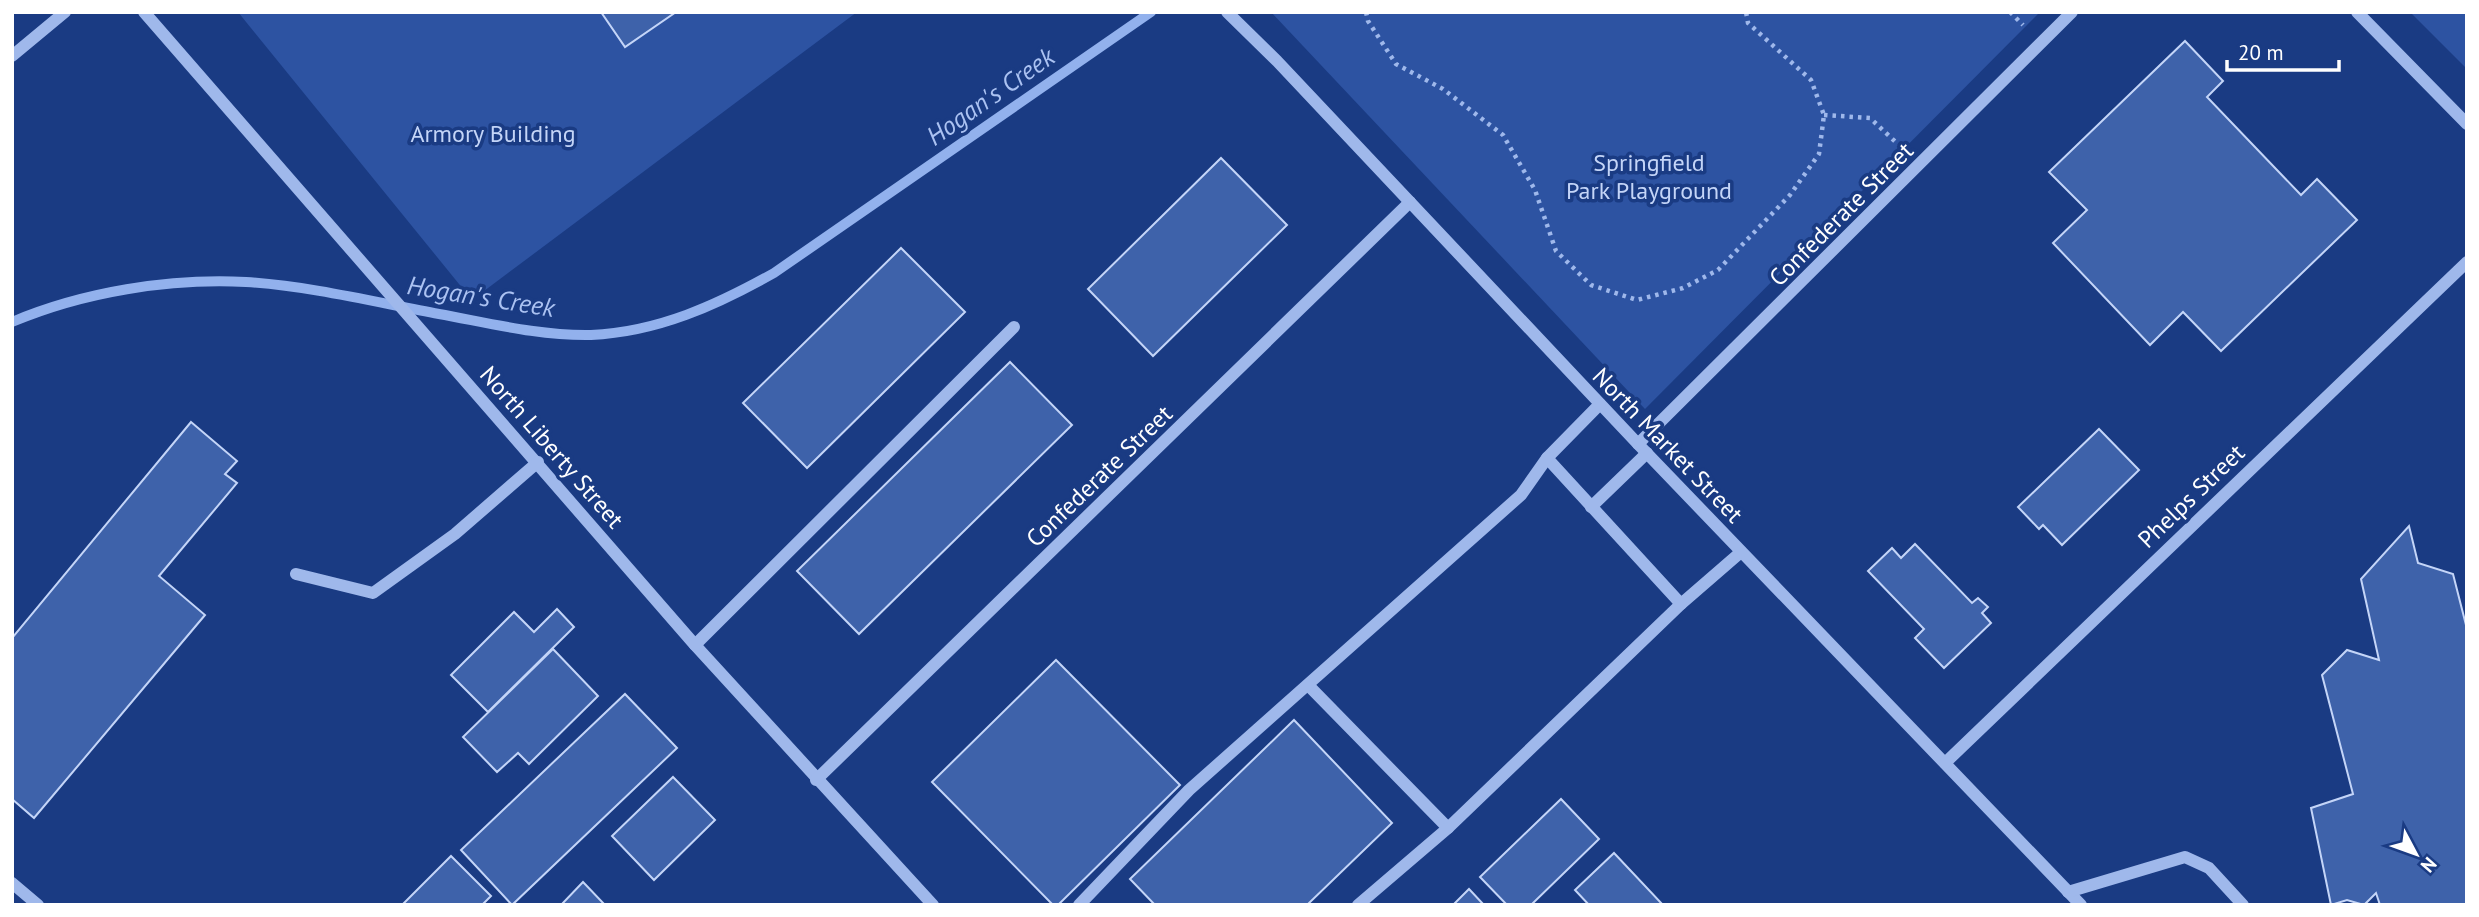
<svg xmlns="http://www.w3.org/2000/svg" width="2479" height="917" font-family="'PT Sans',sans-serif">
<rect width="100%" height="100%" fill="#1a3b83"/>
<g fill="#2d53a2">
<polygon points="238,12 857,12 472,300"/>
<polygon points="1271,12 2040,12 1645,409"/>
<polygon points="2410,12 2467,12 2467,69"/>
</g>
<g fill="none" stroke-linecap="round" stroke-linejoin="round">
<path stroke="#92b1ed" stroke-width="10" d="M12,322C83,292 169,278 246,282C310,286 375,302 439,314C489,323 540,336 591,335C658,332 717,305 774,273L1151,12"/>
</g>
<g fill="#3e62aa" stroke="#c4d5f8" stroke-width="2">
<polygon points="601,12 676,12 625,47"/>
<polygon points="2185,41 2223,81 2207,97 2301,195 2317,179 2357,220 2221,351 2183,312 2150,345 2053,243 2087,210 2049,172"/>
<polygon points="1221,158 1287,225 1153,356 1088,289"/>
<polygon points="901,248 965,312 807,468 743,403"/>
<polygon points="1010,362 1072,425 859,634 797,571"/>
<polygon points="191,422 237,461 225,474 237,483 159,576 205,615 34,818 12,799 12,638"/>
<polygon points="2099,429 2139,470 2062,545 2043,525 2039,529 2018,507"/>
<polygon points="2409,526 2418,563 2453,574 2467,629 2467,905 2380,905 2376,893 2364,905 2347,900 2331,905 2311,808 2353,794 2322,675 2347,650 2379,660 2361,579"/>
<polygon points="1915,544 1972,603 1978,598 1988,607 1982,613 1991,623 1944,668 1915,638 1924,629 1868,571 1892,548 1901,558"/>
<polygon points="557,609 574,627 488,712 451,675 514,612 534,632"/>
<polygon points="553,649 598,696 529,764 518,753 497,772 463,737"/>
<polygon points="1056,660 1180,785 1058,905 1053,905 932,782"/>
<polygon points="625,694 677,748 512,905 461,850"/>
<polygon points="1294,720 1392,823 1307,905 1155,905 1130,879"/>
<polygon points="673,777 715,820 654,880 612,836"/>
<polygon points="1561,799 1599,839 1531,905 1507,905 1480,877"/>
<polygon points="1614,853 1663,905 1589,905 1575,890"/>
<polygon points="451,856 491,896 482,905 402,905"/>
<polygon points="583,882 605,905 561,905"/>
<polygon points="1469,889 1484,905 1453,905"/>
</g>
<g fill="none" stroke-linecap="round" stroke-linejoin="round">
<g stroke="#9fb8eb" stroke-width="4.5" stroke-dasharray="3.5 5" stroke-linecap="butt">
<polyline points="1366,12 1368,21 1396,64 1443,89 1503,135 1535,190 1556,251 1591,285 1637,300 1683,288 1718,270 1790,195 1819,154 1824,115 1811,80 1748,23 1746,12"/>
<polyline points="2010,12 2023,25"/>
<polyline points="1824,115 1870,118 1902,148"/>
</g>
<g stroke="#9fb8eb" stroke-width="12">
<polyline points="144,12 695,645 933,905"/>
<polyline points="1227,12 1277,61 1638,444 2081,905"/>
<polyline points="2357,12 2467,124"/>
<polyline points="12,56 65,12"/>
<polyline points="1600,404 1547,458 1681,604 1741,552"/>
<polyline points="1638,444 2072,12"/>
<polyline points="1591,507 1647,453"/>
<polyline points="296,574 373,593 455,534 538,462"/>
<polyline points="695,645 1014,327"/>
<polyline points="1308,685 1448,828 1681,604"/>
<polyline points="1945,763 2467,262"/>
<polyline points="816,780 1410,202"/>
<polyline points="12,883 38,905"/>
<polyline points="2068,892 2185,857 2209,868 2243,905"/>
<polyline points="1079,905 1189,790 1521,495 1547,458"/>
<polyline points="1358,905 1448,828"/>
</g>
</g>
<g text-anchor="middle" dominant-baseline="central" stroke-width="7" stroke-linejoin="round" paint-order="stroke">
<g font-size="24" fill="#c4d5f8" stroke="#1a3b83">
<text x="493" y="133">Armory Building</text>
<text x="1649" y="162">Springfield<tspan x="1649" dy="28">Park Playground</tspan></text>
</g>
<g font-size="24" fill="#fff" stroke="#1a3b83">
<text transform="translate(1841 214) rotate(-45)">Confederate Street</text>
<text transform="translate(1668 445) rotate(46)">North Market Street</text>
<text transform="translate(552 447) rotate(49)">North Liberty Street</text>
<text transform="translate(1099 476) rotate(-44)">Confederate Street</text>
<text transform="translate(2191 496) rotate(-44)">Phelps Street</text>
</g>
<g font-size="26" font-style="italic" fill="#abc2f2" stroke="#1a3b83">
<text transform="translate(990 96) rotate(-35)">Hogan's Creek</text>
<text transform="translate(481 296) rotate(9)">Hogan's Creek</text>
</g>
</g>
<rect width="2479" height="917" fill="none" stroke="#ffffff" stroke-width="28"/>
<g transform="translate(2416 854) rotate(131)" stroke="#1a3b83" stroke-width="5" paint-order="stroke">
<path d="M0-5L12 26L0 18L-12 26Z" fill="#ffffff"/>
<text y="-10" font-size="19" font-weight="bold" text-anchor="middle" fill="#ffffff">N</text>
</g>
<path d="M2227 60v10h112v-10" fill="none" stroke="#ffffff" stroke-width="3.5"/>
<text x="2238" y="60" font-size="21" fill="#ffffff" stroke="#1a3b83" stroke-width="5" paint-order="stroke">20 m</text>
</svg>
